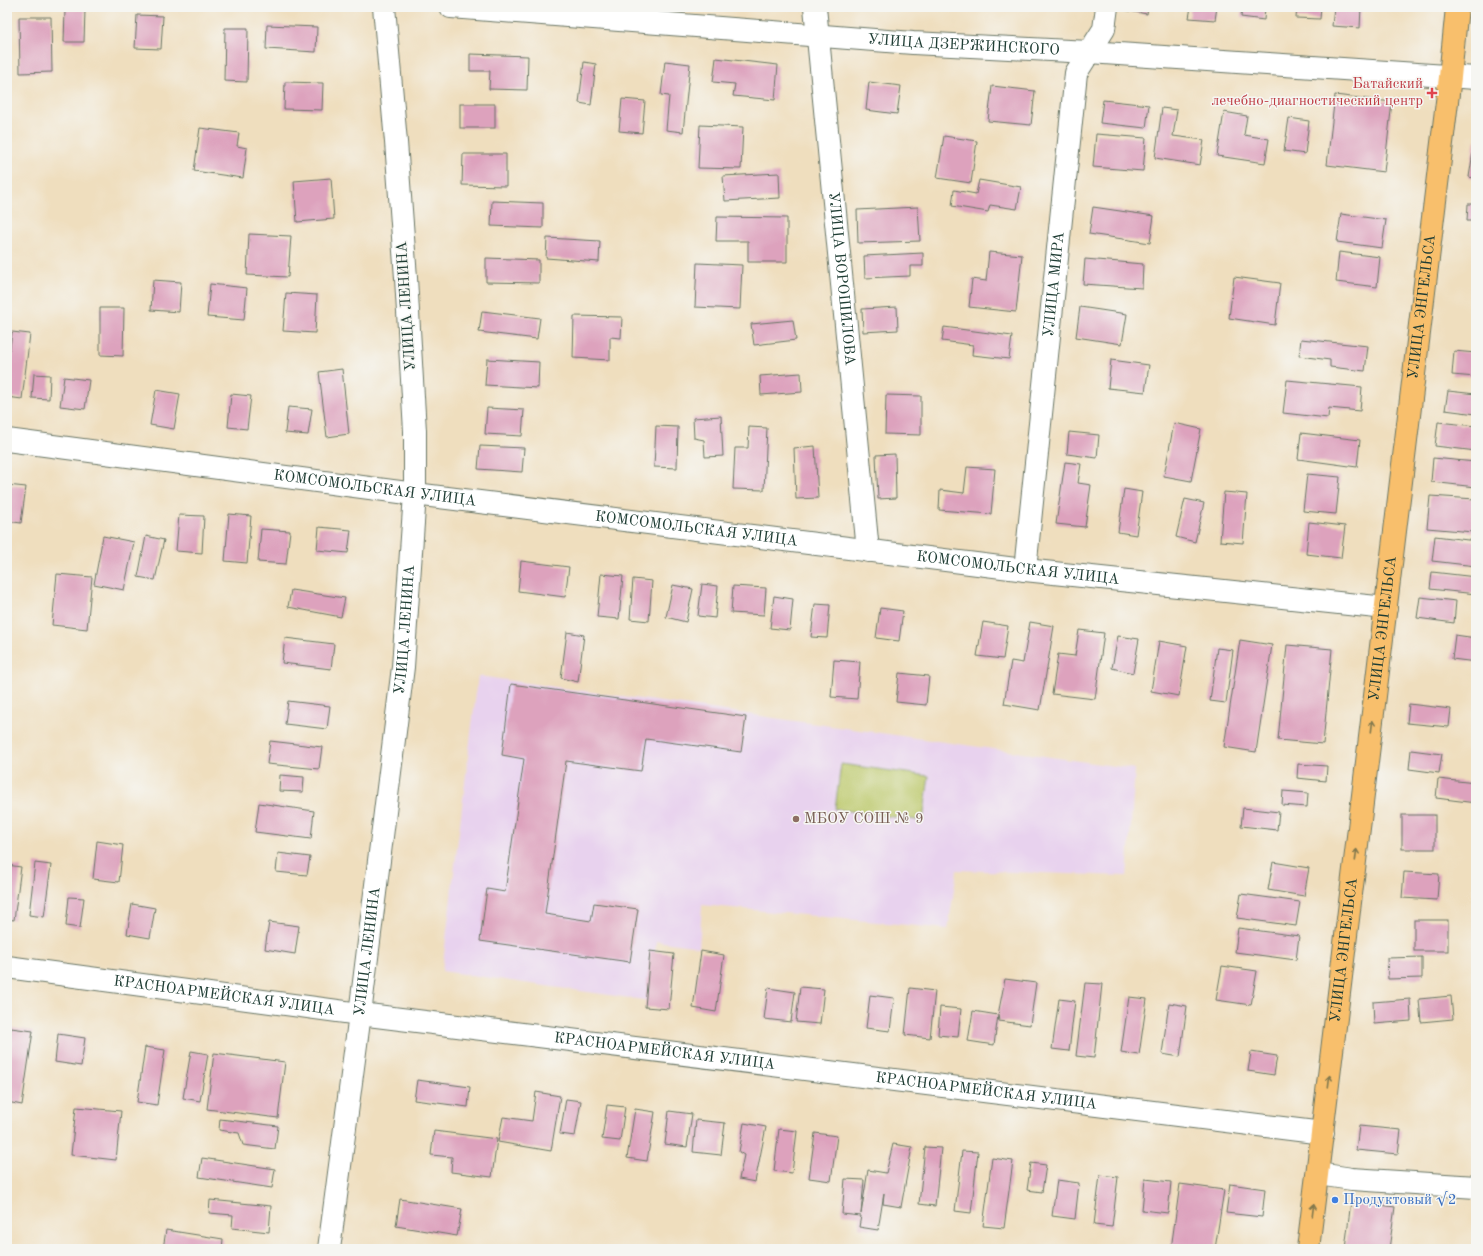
<svg xmlns="http://www.w3.org/2000/svg" width="1483" height="1256" font-family="'Old Standard TT',serif">
<rect width="100%" height="100%" fill="#f6f6f2"/>
<filter id="ink" filterUnits="userSpaceOnUse"><feTurbulence type="fractalNoise" baseFrequency=".025" numOctaves="2"/><feDisplacementMap in="SourceGraphic" scale="8" xChannelSelector="R" yChannelSelector="G"/><feConvolveMatrix kernelMatrix="1 2 1 2 8 2 1 2 1" color-interpolation-filters="sRGB"/></filter>
<filter id="wash" filterUnits="userSpaceOnUse"><feTurbulence type="fractalNoise" baseFrequency=".012" numOctaves="4" result="noise"/><feDisplacementMap in="SourceGraphic" scale="16" xChannelSelector="R" yChannelSelector="G"/><feGaussianBlur stdDeviation="0.9" result="paint"/><feColorMatrix in="noise" values="0 0 0 0 0 0 0 0 0 0 0 0 0 0 0 0 0 1.4 0 .05"/><feComposite in="paint" operator="in"/></filter>
<g filter="url(#wash)">
<rect width="100%" height="100%" fill="#efdebe"/>
<polygon fill="#e8d2ee" points="478,676 1135,769 1127,876 957,870 948,929 702,905 699,947 656,941 651,1001 442,971"/>
<polygon fill="#bbc869" stroke="#6d824e" points="841,764 929,776 923,821 835,809"/>
<g id="blocks">
<g fill="#dda2bd">
<polygon points="1117,7 1148,7 1147,14 1117,9"/>
<polygon points="1191,7 1217,7 1215,20 1189,18"/>
<polygon points="1242,7 1265,7 1264,20 1241,17"/>
<polygon points="1297,7 1321,7 1320,19 1296,18"/>
<polygon points="1334,7 1361,7 1360,28 1332,26"/>
<polygon points="65,10 85,10 84,42 64,42"/>
<polygon points="7,12 9,12 8,29 7,29"/>
<polygon points="137,15 163,16 161,49 135,48"/>
<polygon points="19,17 51,17 52,72 20,73"/>
<polygon points="267,25 317,27 316,52 266,49"/>
<polygon points="225,28 248,28 247,82 224,81"/>
<polygon points="470,54 528,56 527,90 489,89 490,71 470,71"/>
<polygon points="716,58 778,65 775,100 733,96 735,84 713,82"/>
<polygon points="665,61 690,64 683,132 666,130 669,96 661,95"/>
<polygon points="584,62 596,64 591,105 579,103"/>
<polygon points="285,82 323,83 322,110 284,109"/>
<polygon points="869,82 901,86 897,114 866,110"/>
<polygon points="992,86 1035,91 1031,125 988,121"/>
<polygon points="1335,95 1392,102 1384,172 1327,165"/>
<polygon points="622,99 645,101 642,133 619,131"/>
<polygon points="1103,100 1149,105 1146,128 1100,123"/>
<rect x="460" y="104" width="35" height="24"/>
<polygon points="1162,108 1177,110 1173,136 1204,140 1200,165 1155,158"/>
<polygon points="1224,112 1247,116 1244,135 1269,139 1265,163 1217,156"/>
<polygon points="1289,118 1309,121 1305,154 1284,151"/>
<polygon points="700,125 743,127 741,169 698,168"/>
<polygon points="200,128 239,133 237,146 247,148 243,178 194,171"/>
<polygon points="1096,134 1146,138 1143,171 1093,167"/>
<polygon points="944,136 977,141 971,183 937,178"/>
<polygon points="1475,140 1476,140 1476,179 1469,177"/>
<polygon points="463,154 506,154 506,186 462,185"/>
<polygon points="779,173 780,198 725,201 723,176"/>
<polygon points="331,178 334,219 297,222 294,181"/>
<polygon points="979,180 1021,187 1017,209 990,205 988,212 952,206 954,190 976,194"/>
<polygon points="492,201 543,203 543,228 491,226"/>
<polygon points="1468,204 1476,204 1476,221 1467,221"/>
<polygon points="918,207 920,241 858,243 857,210"/>
<polygon points="1093,207 1154,216 1150,243 1089,234"/>
<polygon points="1341,214 1386,220 1382,248 1337,242"/>
<polygon points="717,217 787,218 787,262 748,262 748,241 716,241"/>
<polygon points="249,234 291,236 288,277 247,275"/>
<polygon points="547,238 600,241 599,262 546,258"/>
<polygon points="989,252 1022,255 1016,312 969,307 972,279 986,281"/>
<polygon points="1339,252 1380,257 1377,287 1336,282"/>
<polygon points="923,253 923,266 910,266 910,276 865,278 864,256"/>
<polygon points="486,258 539,260 539,283 486,282"/>
<polygon points="1085,259 1143,264 1142,288 1083,284"/>
<polygon points="697,263 742,265 740,309 695,307"/>
<polygon points="1234,277 1280,283 1275,325 1229,318"/>
<polygon points="153,280 181,282 179,312 151,310"/>
<polygon points="210,284 247,288 244,320 207,317"/>
<polygon points="286,293 317,295 315,333 283,331"/>
<polygon points="897,307 898,330 863,332 862,309"/>
<polygon points="1080,307 1127,314 1122,344 1076,337"/>
<polygon points="100,308 124,308 123,356 100,355"/>
<polygon points="482,311 540,318 537,339 479,332"/>
<polygon points="574,316 622,317 621,338 610,337 610,360 573,358"/>
<polygon points="793,320 796,340 754,345 751,324"/>
<polygon points="944,327 1012,336 1009,359 972,355 973,345 942,341"/>
<polygon points="12,332 30,334 22,399 7,397 7,370"/>
<polygon points="1301,339 1368,346 1365,371 1330,367 1330,360 1299,356"/>
<polygon points="1454,351 1476,353 1476,377 1452,375"/>
<polygon points="487,359 539,362 538,388 485,385"/>
<polygon points="1111,360 1149,365 1145,392 1108,388"/>
<polygon points="342,369 349,434 327,437 319,372"/>
<polygon points="801,373 802,392 761,395 760,376"/>
<polygon points="34,374 50,375 49,399 32,398"/>
<polygon points="64,377 89,380 85,409 60,406"/>
<polygon points="1287,380 1362,387 1360,411 1329,408 1328,418 1283,413"/>
<polygon points="156,390 180,394 174,429 150,425"/>
<polygon points="1448,391 1476,394 1476,414 1445,410"/>
<polygon points="231,394 251,396 247,429 228,427"/>
<polygon points="886,395 921,396 921,435 885,434"/>
<polygon points="288,407 312,409 308,435 285,433"/>
<polygon points="487,408 524,410 522,436 485,434"/>
<polygon points="721,416 723,456 705,457 704,440 694,438 693,418"/>
<polygon points="1438,422 1476,426 1476,451 1435,446"/>
<polygon points="1174,423 1201,429 1191,481 1164,476"/>
<polygon points="656,426 678,427 677,468 654,467"/>
<polygon points="749,427 767,428 764,490 733,489 735,448 748,448"/>
<polygon points="1069,432 1099,435 1097,458 1067,454"/>
<polygon points="1301,433 1360,440 1357,467 1298,459"/>
<polygon points="480,446 524,448 522,472 478,469"/>
<polygon points="815,446 818,498 796,499 794,448"/>
<polygon points="895,454 896,498 878,499 876,455"/>
<polygon points="1433,458 1476,462 1476,487 1431,482"/>
<polygon points="1065,462 1081,464 1078,483 1091,485 1085,527 1056,524"/>
<polygon points="967,467 995,469 991,514 939,510 940,490 964,493"/>
<polygon points="1307,474 1340,477 1336,514 1303,511"/>
<polygon points="7,485 26,487 21,523 7,521"/>
<polygon points="1124,489 1142,492 1136,535 1118,532"/>
<polygon points="1224,492 1247,494 1243,543 1220,541"/>
<polygon points="1430,496 1475,499 1473,532 1427,528"/>
<polygon points="1185,499 1204,503 1195,542 1176,537"/>
<polygon points="229,514 251,516 247,563 225,561"/>
<polygon points="179,515 204,516 202,553 176,551"/>
<polygon points="1309,522 1345,526 1341,558 1306,554"/>
<polygon points="319,527 351,530 348,553 317,550"/>
<polygon points="261,529 290,531 286,564 258,562"/>
<polygon points="103,536 134,542 124,590 94,584"/>
<polygon points="146,536 164,540 155,580 138,577"/>
<polygon points="1435,536 1476,541 1476,566 1432,561"/>
<polygon points="521,561 569,567 565,597 518,591"/>
<polygon points="1432,572 1476,577 1476,594 1430,589"/>
<polygon points="57,574 92,577 87,629 52,625"/>
<polygon points="601,574 623,576 619,619 597,617"/>
<polygon points="633,579 652,581 649,621 630,619"/>
<polygon points="702,584 718,586 715,618 698,616"/>
<polygon points="673,585 693,589 686,622 666,617"/>
<polygon points="733,586 766,588 764,615 731,613"/>
<polygon points="291,590 345,598 341,617 288,607"/>
<polygon points="774,596 793,599 790,630 770,628"/>
<polygon points="1420,597 1456,601 1454,623 1417,618"/>
<polygon points="815,604 830,605 827,638 811,637"/>
<polygon points="880,608 903,611 899,641 876,638"/>
<polygon points="983,622 1008,626 1003,659 977,656"/>
<polygon points="1030,622 1054,626 1040,710 1004,704 1011,661 1023,663"/>
<polygon points="1079,630 1104,633 1095,699 1052,694 1058,654 1075,656"/>
<polygon points="567,632 584,635 578,682 561,678"/>
<polygon points="1455,635 1476,638 1476,662 1452,659"/>
<polygon points="1118,636 1139,639 1133,673 1112,668"/>
<polygon points="285,638 334,644 331,669 282,663"/>
<polygon points="1240,640 1272,645 1256,752 1224,747"/>
<polygon points="1159,641 1187,646 1179,696 1151,691"/>
<polygon points="1287,645 1332,649 1323,744 1278,740"/>
<polygon points="1217,648 1233,650 1226,703 1210,701"/>
<polygon points="834,660 860,662 857,699 831,697"/>
<polygon points="899,673 929,676 926,705 896,702"/>
<polygon points="511,684 746,717 741,752 646,739 641,771 566,761 545,914 591,921 594,903 638,909 630,962 480,941 487,889 505,892 524,759 502,755"/>
<polygon points="288,701 330,706 327,729 285,724"/>
<polygon points="1409,704 1451,709 1449,727 1407,723"/>
<polygon points="270,741 322,747 319,769 267,764"/>
<polygon points="1411,750 1442,754 1439,773 1409,769"/>
<polygon points="1298,764 1327,766 1326,781 1297,778"/>
<polygon points="280,775 304,777 303,792 279,791"/>
<polygon points="1438,779 1476,783 1476,803 1436,798"/>
<polygon points="1283,791 1308,793 1307,807 1282,805"/>
<polygon points="259,803 314,811 311,839 255,832"/>
<polygon points="1243,808 1279,812 1277,830 1241,826"/>
<rect x="1402" y="815" width="33" height="34"/>
<polygon points="97,841 123,845 119,882 93,879"/>
<polygon points="278,853 310,857 307,875 276,872"/>
<polygon points="1273,862 1309,868 1304,896 1268,890"/>
<polygon points="35,863 51,865 44,917 29,915"/>
<polygon points="7,865 21,867 14,920 7,919"/>
<polygon points="1404,872 1439,874 1437,900 1402,898"/>
<polygon points="1241,894 1300,902 1296,926 1237,918"/>
<polygon points="69,897 84,898 80,928 66,926"/>
<polygon points="132,904 155,908 150,938 127,934"/>
<rect x="1414" y="920" width="34" height="31"/>
<polygon points="269,922 299,926 295,954 265,949"/>
<polygon points="1238,928 1299,936 1296,960 1235,952"/>
<polygon points="650,951 674,954 669,1009 645,1007"/>
<polygon points="701,951 724,955 716,1012 693,1008"/>
<polygon points="1422,957 1422,978 1388,979 1387,958"/>
<polygon points="1222,966 1257,971 1251,1005 1216,1000"/>
<polygon points="1005,979 1036,983 1030,1025 999,1021 998,1015 994,1045 968,1041 973,1011 998,1015"/>
<polygon points="1085,983 1102,984 1094,1058 1076,1056"/>
<polygon points="800,987 824,989 820,1024 796,1022"/>
<polygon points="768,988 795,992 791,1022 764,1019"/>
<polygon points="910,988 935,991 930,1038 905,1035"/>
<polygon points="870,995 894,998 890,1031 866,1028"/>
<polygon points="1451,996 1453,1019 1421,1022 1419,999"/>
<polygon points="1129,997 1147,999 1139,1055 1121,1052"/>
<polygon points="1059,999 1075,1001 1069,1051 1052,1049"/>
<polygon points="1410,999 1411,1021 1374,1024 1373,1002"/>
<polygon points="1169,1003 1187,1006 1180,1057 1162,1054"/>
<polygon points="940,1007 961,1009 958,1037 938,1035"/>
<polygon points="11,1028 33,1031 22,1105 7,1102 7,1054"/>
<polygon points="58,1034 85,1038 81,1066 55,1062"/>
<polygon points="145,1047 165,1050 157,1105 137,1102"/>
<polygon points="191,1051 208,1054 200,1101 183,1098"/>
<polygon points="1251,1052 1277,1056 1274,1075 1248,1071"/>
<polygon points="214,1053 285,1062 278,1118 207,1109"/>
<polygon points="417,1080 470,1087 468,1107 414,1100"/>
<polygon points="536,1092 560,1096 551,1151 498,1142 503,1117 532,1121"/>
<polygon points="566,1099 581,1101 575,1136 560,1134"/>
<polygon points="607,1105 625,1107 620,1141 602,1139"/>
<polygon points="76,1107 121,1111 116,1160 71,1155"/>
<polygon points="635,1109 655,1112 647,1161 627,1158"/>
<polygon points="669,1111 692,1114 687,1147 665,1144"/>
<polygon points="220,1119 278,1126 275,1149 243,1145 239,1133 219,1130"/>
<polygon points="696,1120 725,1123 721,1155 693,1152"/>
<polygon points="744,1123 766,1127 755,1182 739,1179 744,1155 739,1152"/>
<polygon points="1359,1126 1401,1130 1398,1154 1356,1150"/>
<polygon points="779,1129 797,1131 792,1173 774,1171"/>
<polygon points="434,1131 497,1139 492,1177 451,1172 452,1157 431,1155"/>
<polygon points="815,1133 837,1136 831,1181 809,1178"/>
<polygon points="893,1144 912,1147 901,1207 883,1204 884,1193 878,1230 859,1227 861,1216 842,1214 845,1179 864,1180 861,1214 868,1170 886,1173"/>
<polygon points="925,1147 941,1148 935,1206 919,1204"/>
<polygon points="962,1151 978,1152 971,1213 955,1211"/>
<polygon points="202,1158 275,1169 272,1188 199,1177"/>
<polygon points="992,1158 1013,1161 1004,1228 983,1226"/>
<polygon points="1031,1163 1046,1165 1042,1192 1027,1190"/>
<polygon points="1100,1175 1118,1177 1112,1227 1094,1225"/>
<polygon points="1145,1179 1171,1182 1168,1213 1142,1210"/>
<polygon points="1057,1180 1079,1183 1075,1219 1052,1216"/>
<polygon points="1180,1184 1224,1190 1215,1249 1171,1249"/>
<polygon points="1230,1184 1265,1189 1262,1217 1226,1213"/>
<polygon points="400,1199 462,1209 457,1236 396,1226"/>
<polygon points="210,1200 271,1206 269,1232 232,1228 233,1215 209,1213"/>
<polygon points="1351,1201 1395,1207 1389,1249 1345,1249"/>
<polygon points="166,1230 223,1239 222,1249 163,1249"/>
</g>
</g>
</g>
<g filter="url(#ink)">
<use href="#blocks" fill-opacity="0" stroke="#687564" stroke-width="1"/>
<g fill="none" stroke-linecap="round" stroke-linejoin="round">
<defs>
<g id="minor">
<path id="s1" d="M451,7L913,43L1089,52L1476,78"/>
<path id="s2" d="M815,7L868,551"/>
<path id="s3" d="M7,440L415,494L1025,570L1386,608"/>
<path id="s4" d="M1025,570L1076,73L1104,29L1107,7"/>
<path id="s5" d="M7,967L360,1014L1323,1133"/>
<polyline points="1318,1174 1352,1179 1476,1187"/>
<path id="s6" d="M329,1249L360,1014L403,667L415,494V431L406,278L396,142L384,7"/>
</g>
<g id="major">
<path id="s7" d="M1308,1249L1450,77L1457,7"/>
</g>
</defs>
<use href="#minor" stroke="#687564" stroke-width="24"/>
<use href="#major" stroke="#687564" stroke-width="24"/>
<use href="#minor" stroke="#fff" stroke-width="22"/>
<use href="#major" stroke="#f8bf6c" stroke-width="22"/>
</g>
<defs><path id="oneway-shaft" d="M-6 0H5M1.5-3L5.5 0L1.5 3" fill="none" stroke-width="1.6" stroke-linecap="round" stroke-linejoin="round"/></defs>
<g stroke="#81784d">
<use href="#oneway-shaft" transform="translate(1372 726) rotate(-83)"/>
<use href="#oneway-shaft" transform="translate(1356 855) rotate(-83)"/>
<use href="#oneway-shaft" transform="translate(1329 1081) rotate(-83)"/>
<use href="#oneway-shaft" transform="translate(1313 1210) rotate(-83)"/>
</g>
</g>
<path fill="#e0444e" stroke="#f6f6f2" stroke-width="1.5" d="M1430 87h4v4h4v4h-4v4h-4v-4h-4v-4h4z"/>
<circle fill="#8d6e63" stroke="#f6f6f2" stroke-width="1.5" cx="796" cy="819" r="4"/>
<circle fill="#3f7fe0" stroke="#f6f6f2" stroke-width="1.5" cx="1335" cy="1200" r="4"/>
<g text-anchor="middle" dominant-baseline="central" stroke-width="3" stroke-linejoin="round" paint-order="stroke">
<g font-size="15" fill="#1f3d34" stroke="#f6f6f2">
<text stroke="none"><textPath href="#s1" startOffset="514">УЛИЦА ДЗЕРЖИНСКОГО</textPath></text>
<text stroke="none"><textPath href="#s2" startOffset="273">УЛИЦА ВОРОШИЛОВА</textPath></text>
<text stroke="none"><textPath href="#s4" startOffset="287">УЛИЦА МИРА</textPath></text>
<text transform="translate(407 306) rotate(-94)">УЛИЦА ЛЕНИНА</text>
<text stroke="none"><textPath href="#s7" startOffset="949">УЛИЦА ЭНГЕЛЬСА</textPath></text>
<text stroke="none"><textPath href="#s3" startOffset="371">КОМСОМОЛЬСКАЯ УЛИЦА</textPath></text>
<text stroke="none"><textPath href="#s3" startOffset="695">КОМСОМОЛЬСКАЯ УЛИЦА</textPath></text>
<text stroke="none"><textPath href="#s3" startOffset="1019">КОМСОМОЛЬСКАЯ УЛИЦА</textPath></text>
<text stroke="none"><textPath href="#s7" startOffset="625">УЛИЦА ЭНГЕЛЬСА</textPath></text>
<text stroke="none"><textPath href="#s6" startOffset="624">УЛИЦА ЛЕНИНА</textPath></text>
<text stroke="none"><textPath href="#s7" startOffset="301">УЛИЦА ЭНГЕЛЬСА</textPath></text>
<text stroke="none"><textPath href="#s6" startOffset="300">УЛИЦА ЛЕНИНА</textPath></text>
<text stroke="none"><textPath href="#s5" startOffset="219">КРАСНОАРМЕЙСКАЯ УЛИЦА</textPath></text>
<text stroke="none"><textPath href="#s5" startOffset="663">КРАСНОАРМЕЙСКАЯ УЛИЦА</textPath></text>
<text stroke="none"><textPath href="#s5" startOffset="987">КРАСНОАРМЕЙСКАЯ УЛИЦА</textPath></text>
</g>
<g font-size="15" fill="#be3a42" stroke="#f6f6f2" text-anchor="end">
<text x="1423" y="84">Батайский<tspan x="1423" dy="17">лечебно-диагностический центр</tspan></text>
</g>
<g font-size="15" fill="#785e54" stroke="#f6f6f2" text-anchor="start">
<text x="804" y="819">МБОУ СОШ № 9</text>
</g>
<g font-size="15" fill="#366cbe" stroke="#f6f6f2" text-anchor="start">
<text x="1343" y="1200">Продуктовый √2</text>
</g>
</g>
<rect width="1483" height="1256" fill="none" stroke="#f6f6f2" stroke-width="24"/>
</svg>
